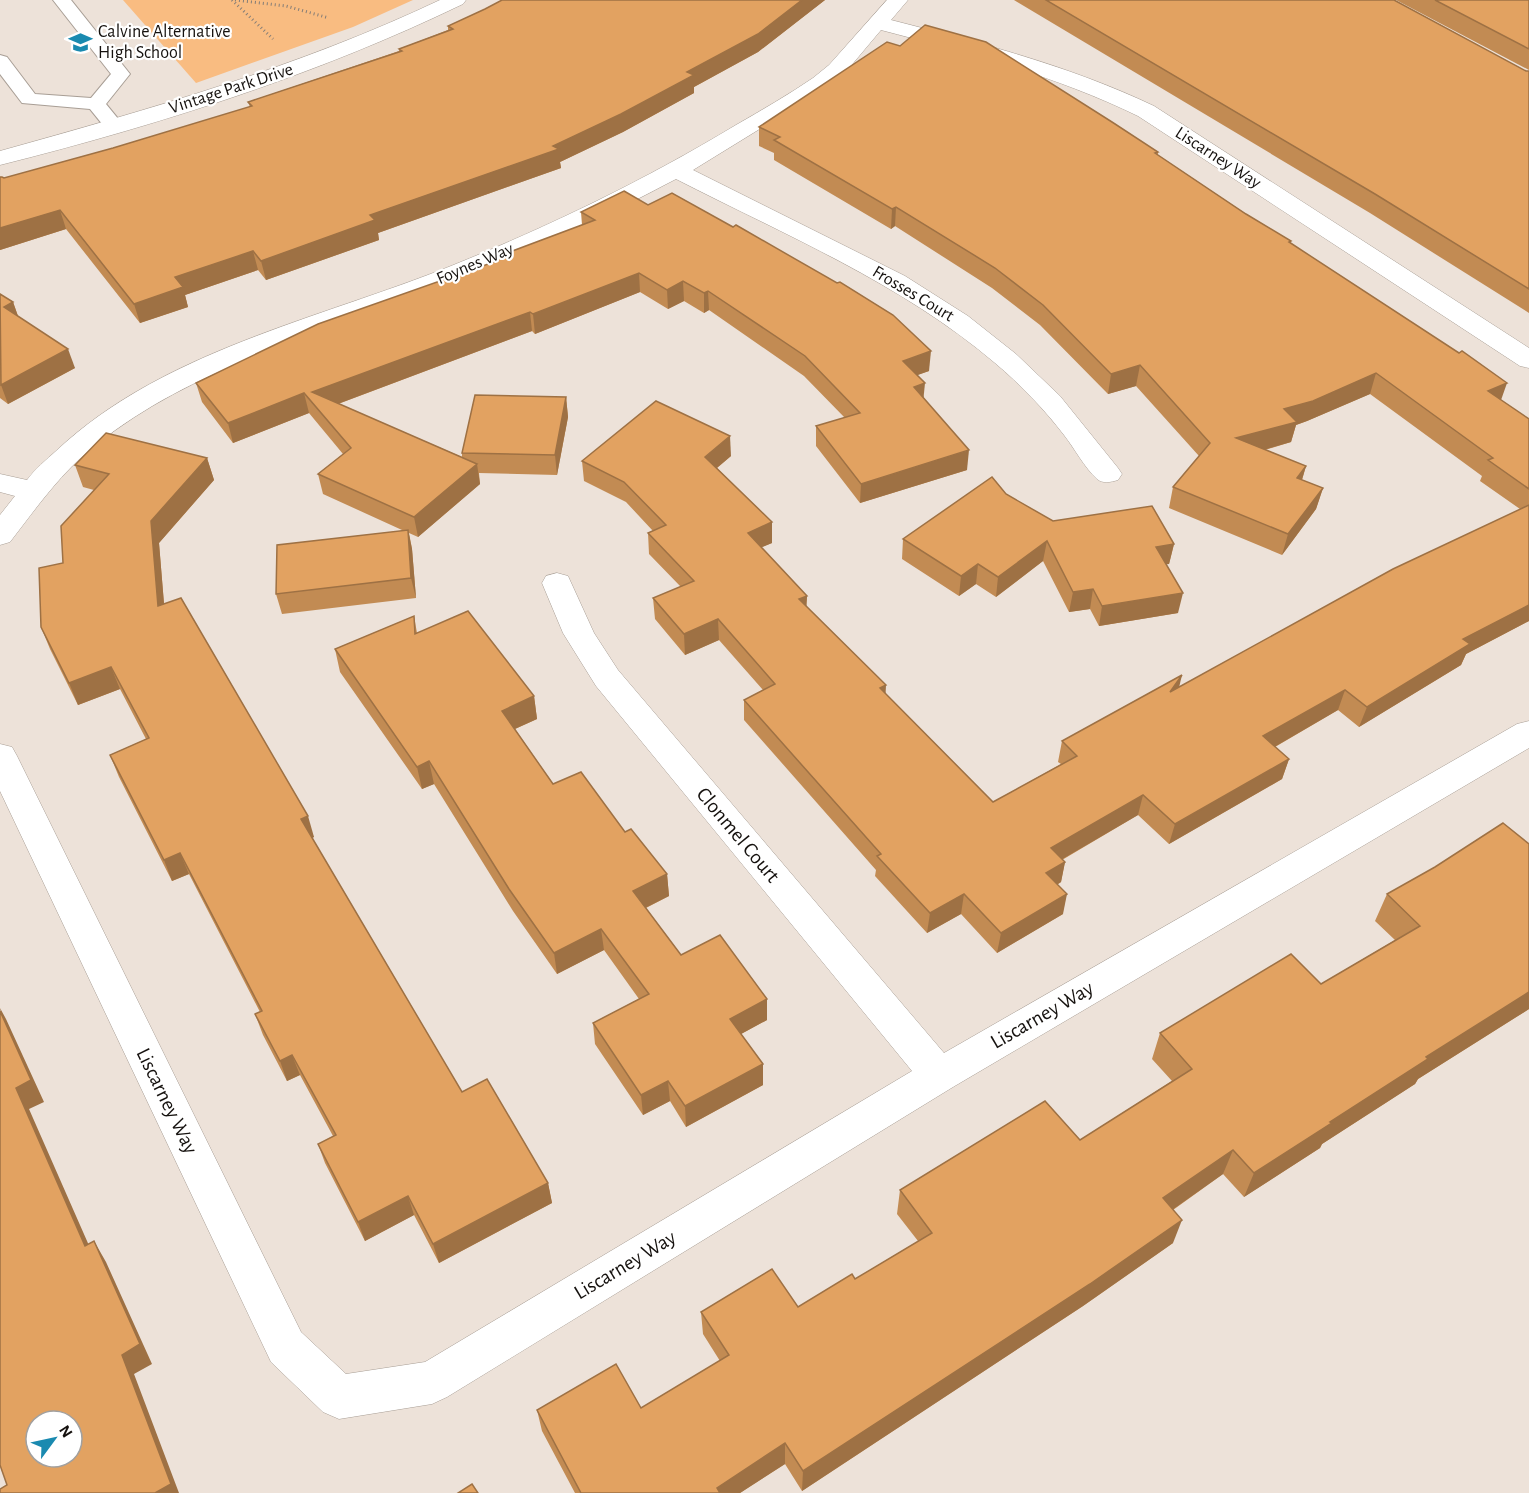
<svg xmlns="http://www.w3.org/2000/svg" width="1529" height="1493" font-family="'Alegreya Sans',sans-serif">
<rect width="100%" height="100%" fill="#ede2d9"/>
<polygon fill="#f9bc81" points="123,0 413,0 353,27 196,83"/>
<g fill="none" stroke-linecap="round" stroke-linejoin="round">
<defs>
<polygon id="service" points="53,0 71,0 130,74 106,104 124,126 121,130 107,130 90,109 22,103 0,74 0,55 7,57 35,94 91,98 111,74"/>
<g id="minor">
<path d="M887,0H908L891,20C981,43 1070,66 1154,106L1529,348V368L1520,366L1138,116C1056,76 969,53 881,30L844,74L828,87L693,170L905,276L968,316L1016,354L1060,396L1118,468L1122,474L1118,480C1111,482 1103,484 1097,479C1084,467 1075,449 1064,435C1044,409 1020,384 995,363C901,283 785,235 676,179C595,222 511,261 425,294C313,337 192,368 97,444C62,471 37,507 10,542L0,545V515L15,496L0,492V474L27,480C35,469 46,460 56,451C162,351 319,319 451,266C550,226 645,180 736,125C762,110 788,95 813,78L829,65Z"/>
<polygon points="557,573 568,576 594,633 618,670 944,1053 1517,724 1529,721 1529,748 953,1087 447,1397 432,1404 339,1419 323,1412 271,1362 0,791 0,744 12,747 17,756 301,1332 346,1374 425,1362 912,1071 596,686 563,633 542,583 546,576"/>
</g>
<path id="tertiary" d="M440,0H466L463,4C316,75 159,125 0,165V151C150,109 299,67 440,0Z"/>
</defs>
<use href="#service" stroke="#a89e95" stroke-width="2"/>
<use href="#minor" stroke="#a89e95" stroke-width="1"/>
<use href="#tertiary" stroke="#a89e95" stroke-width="1"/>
<g stroke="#847d77" stroke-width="3" stroke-dasharray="1 3" stroke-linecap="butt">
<polyline points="232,0 273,39"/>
<polyline points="235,0 286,6 329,18"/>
</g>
<use href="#service" fill="#fff" fill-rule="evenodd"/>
<use href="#minor" fill="#fff" fill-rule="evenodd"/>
<use href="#tertiary" fill="#fff" fill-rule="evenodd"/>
</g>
<g fill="#c28b53">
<polygon points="502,0 825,0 758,52 694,87 694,93 623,132 560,162 561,168 378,233 379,240 266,280 258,270 185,295 188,307 140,323 66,229 0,250 0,177 4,178 113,148 250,107 248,102 399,51 399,49 448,30 448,26 485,9"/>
<polygon points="1014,0 1394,0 1526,71 1529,71 1529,313 1370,213"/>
<polygon points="1396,0 1529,0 1529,70"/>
<polygon points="759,127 1158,152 1158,155 1246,214 1291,241 1291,243 1501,400 1529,419 1529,621 1466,654 1461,665 1359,727 1338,710 1275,747 1289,759 1282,779 1169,844 1138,815 1062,860 1065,862 1061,882 1057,885 1063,914 997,953 961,914 927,933 875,876 876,870 744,720 744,700 763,690 719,640 685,655 655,619 653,598 681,587 649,554 648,533 653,531 626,502 584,481 582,461 731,456 717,468 772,522 772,543 761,547 807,596 806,606 886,694 993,802 1061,764 1058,762 1062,741 1179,687 1520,509 1480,481 1482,476 1370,394 1307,421 1296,425 1291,442 1265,450 1306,466 1302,480 1323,488 1316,509 1282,555 1169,508 1173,487 1199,456 1136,386 1108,394 1040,325 992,288 895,226 891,229 774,160 774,153 759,146"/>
<polygon points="581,212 929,371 917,375 924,398 967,470 860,503 816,446 816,426 845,418 804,376 709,310 704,313 684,301 668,309 640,292 535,334 532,331 338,404 462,457 462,453 566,397 568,417 557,475 479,473 480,484 418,537 409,533 412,549 416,598 282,614 276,594 402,530 323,494 318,474 343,454 309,413 233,443 202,402 196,383 491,263 491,259 582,225"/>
<polygon points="0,294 13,302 18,316 75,368 8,404 0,398"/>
<polygon points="207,458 214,480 159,543 164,604 314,837 312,838 462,1092 548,1183 552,1203 439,1263 414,1215 365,1241 325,1163 318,1144 333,1136 300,1075 287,1081 263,1035 255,1014 260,1012 189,874 172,881 119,777 110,755 146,739 120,689 78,705 50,649 41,627 63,563 94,490 83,487 75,465"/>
<polygon points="1006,494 1053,521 1174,544 1169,564 1166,564 1178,613 1099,626 1090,609 1069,612 1043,561 996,597 976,584 959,596 902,559 903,539"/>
<polygon points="414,616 417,633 534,696 537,719 515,729 553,784 625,832 667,874 669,896 646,908 681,955 767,999 767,1020 741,1034 763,1064 763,1085 686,1127 670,1101 643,1115 595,1044 593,1023 639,999 604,950 557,974 513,911 434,784 422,789 340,672 335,649"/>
<polygon points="1529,844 1529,1009 1418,1079 1415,1084 1322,1144 1320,1148 1244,1197 1223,1174 1173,1210 1173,1243 1083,1306 802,1491 785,1464 740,1493 575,1493 542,1431 537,1410 641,1408 720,1361 703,1334 701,1312 798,1307 855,1279 918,1241 897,1214 900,1190 1080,1140 1172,1081 1152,1059 1160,1033 1321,984 1395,940 1375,921 1387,894"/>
</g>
<g fill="#9e7144">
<polygon points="802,0 825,0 758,52 694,87 694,93 623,132 560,162 561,168 378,233 379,240 266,280 261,261 370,215 553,146 687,72"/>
<polygon points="896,207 895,226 891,229 892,209"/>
<polygon points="60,210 66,229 0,250 0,228"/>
<polygon points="253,251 258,270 185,295 188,307 140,323 134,304 175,277"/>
<polygon points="639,273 640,292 535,334 533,314"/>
<polygon points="683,281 684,301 668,309 667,290"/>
<polygon points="708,291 709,310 704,313 704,293"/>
<polygon points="13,302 20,322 4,307"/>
<polygon points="530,312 532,331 319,411 312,392"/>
<polygon points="68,349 75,368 8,404 1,385"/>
<polygon points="931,351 929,371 901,381 903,361"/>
<polygon points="1140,365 1136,386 1108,394 1111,374"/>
<polygon points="1376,373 1370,394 1307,421 1296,425 1291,442 1231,459 1236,438 1284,409"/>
<polygon points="925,383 923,403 914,387"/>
<polygon points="1507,383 1500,403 1488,391"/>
<polygon points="304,393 309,413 233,443 228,423"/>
<polygon points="566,397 568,417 557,475 555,455"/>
<polygon points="730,436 731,456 706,477 705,457"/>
<polygon points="969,450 967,470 860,503 861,484"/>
<polygon points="207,458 214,480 159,543 166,628 158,606 151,521"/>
<polygon points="477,464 480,484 418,537 414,517"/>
<polygon points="1306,466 1300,486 1297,478"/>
<polygon points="1323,488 1316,509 1282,555 1288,534"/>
<polygon points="772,522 772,543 748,553 748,533"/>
<polygon points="408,530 412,549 416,598 411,578"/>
<polygon points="1047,541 1043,561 996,597 998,577"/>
<polygon points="1174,544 1169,564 1151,566 1156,547"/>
<polygon points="978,564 976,584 959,596 961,576"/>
<polygon points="1093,589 1090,609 1069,612 1073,592"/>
<polygon points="1183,593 1178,613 1099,626 1102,606"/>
<polygon points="807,596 806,616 799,599"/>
<polygon points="1529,605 1529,621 1466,654 1461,665 1359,727 1367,707 1463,639"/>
<polygon points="718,619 719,640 685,655 684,634"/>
<polygon points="111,667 120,689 78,705 69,683"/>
<polygon points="1182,675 1177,696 1170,692"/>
<polygon points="886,685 885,706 880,688"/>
<polygon points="1345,690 1338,710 1257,757 1263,736"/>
<polygon points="534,696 537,719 506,733 502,711"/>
<polygon points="1289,759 1282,779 1169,844 1175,824"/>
<polygon points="429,761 434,784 422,789 417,767"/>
<polygon points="1143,795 1138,815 1047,868 1051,848"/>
<polygon points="308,816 314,837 307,840 301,819"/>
<polygon points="180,853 189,874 172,881 164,860"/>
<polygon points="1065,862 1061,882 1042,893 1046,873"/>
<polygon points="667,874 669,896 635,913 633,891"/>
<polygon points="964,894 961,914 927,933 930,913"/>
<polygon points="1067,894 1063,914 997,953 1001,933"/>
<polygon points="601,929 604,950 557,974 554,953"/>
<polygon points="1529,992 1529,1009 1418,1079 1415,1084 1322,1144 1320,1148 1244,1197 1254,1173 1426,1057"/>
<polygon points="767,999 767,1020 730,1040 730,1019"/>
<polygon points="0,1008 6,1019 44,1102 29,1109 98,1266 85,1246 16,1088"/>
<polygon points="292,1055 300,1075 287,1081 280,1061"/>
<polygon points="763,1064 763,1085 686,1127 685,1106"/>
<polygon points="668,1081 670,1101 643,1115 641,1095"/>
<polygon points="1233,1150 1223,1174 1155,1222 1163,1198"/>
<polygon points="548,1183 552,1203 439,1263 433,1244"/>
<polygon points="408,1196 414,1215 365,1241 358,1222"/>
<polygon points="1182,1220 1173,1243 1083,1306 802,1491 803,1471"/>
<polygon points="94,1241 106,1262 152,1364 134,1374 179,1493 155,1493"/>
<polygon points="785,1443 785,1464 740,1493 717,1493 717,1488"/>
</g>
<g fill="#e2a261" stroke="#9e7144" stroke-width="1.5" fill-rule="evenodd">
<polygon points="502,0 802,0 758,34 687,72 694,75 621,114 553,146 559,149 370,215 375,220 261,261 253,251 175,277 183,287 134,304 60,210 0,228 0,177 2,177 4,178 113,148 252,106 248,102 402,51 399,49 453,29 448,26 485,9"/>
<polygon points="1046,0 1394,0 1526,71 1529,71 1529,289 1375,194"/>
<polygon points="1435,0 1529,0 1529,49"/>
<polygon points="925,25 986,42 1112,122 1158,152 1155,153 1246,214 1291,241 1289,242 1459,353 1462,351 1507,383 1488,391 1529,419 1529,489 1488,460 1493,458 1376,373 1313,401 1284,409 1297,422 1236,438 1306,466 1297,478 1323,488 1288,534 1173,487 1210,443 1140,365 1111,374 1043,305 995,268 896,207 892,209 774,140 780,137 759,127 887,42 900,46"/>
<polygon points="624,191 648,205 672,193 733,227 736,225 837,283 840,282 893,315 931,351 903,361 925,383 914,387 969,450 861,484 816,426 860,413 805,356 708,291 704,293 683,281 667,290 639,273 533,314 530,312 312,392 477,464 414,517 318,474 351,448 304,393 228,423 196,383 318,324 494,262 491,259 595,220 581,212"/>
<polygon points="0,294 13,302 4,307 68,349 1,385"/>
<polygon points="475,395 566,397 555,455 462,453"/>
<polygon points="656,401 730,436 705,457 772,522 748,533 807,596 799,599 886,685 880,688 993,802 1077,756 1062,741 1182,675 1170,692 1393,569 1529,505 1529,605 1463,639 1470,644 1367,707 1345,690 1263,736 1289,759 1175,824 1143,795 1051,848 1065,862 1046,873 1067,894 1001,933 964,894 930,913 877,856 881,854 744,700 775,684 718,619 684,634 653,598 694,581 648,533 666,525 624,482 582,461"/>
<polygon points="106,433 207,458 151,521 158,606 181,598 308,816 301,819 462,1092 487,1079 548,1183 433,1244 408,1196 358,1222 318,1144 336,1135 292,1055 280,1061 255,1014 262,1011 180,853 164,860 110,755 149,738 111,667 69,683 41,627 39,568 63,563 61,526 109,474 75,465"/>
<polygon points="992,477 1006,494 1053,521 1152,506 1174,544 1156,547 1183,593 1102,606 1093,589 1073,592 1047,541 998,577 978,564 961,576 903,539"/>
<polygon points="408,530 411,578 276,594 277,545"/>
<polygon points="468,611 534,696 502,711 553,784 581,772 625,832 631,829 667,874 633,891 681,955 720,935 767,999 730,1019 763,1064 685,1106 668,1081 641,1095 593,1023 649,994 601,929 554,953 509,889 429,761 417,767 335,649 414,616 415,634"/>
<polygon points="1503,823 1529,844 1529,992 1426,1057 1428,1059 1330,1122 1332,1123 1254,1173 1233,1150 1163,1198 1182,1220 1090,1284 803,1471 785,1443 717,1488 720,1493 581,1493 537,1410 616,1364 641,1408 729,1355 701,1312 772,1269 798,1307 852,1274 855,1279 932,1233 900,1190 1045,1101 1080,1140 1192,1069 1160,1033 1291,954 1321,984 1420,926 1387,894 1435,867"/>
<path d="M0,1011L31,1080L16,1088L85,1246L94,1241L140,1344L122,1355L171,1484L155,1493H0V1489L7,1485L0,1465ZM36,1421H72V1457H36Z"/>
<polygon points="472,1484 478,1493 458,1493"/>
</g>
<defs>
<symbol id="school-bare" viewBox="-9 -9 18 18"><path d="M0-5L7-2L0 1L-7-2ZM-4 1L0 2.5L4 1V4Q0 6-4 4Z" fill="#1a8ab0" stroke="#fff" stroke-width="2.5" paint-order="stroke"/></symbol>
</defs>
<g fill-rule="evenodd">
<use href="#school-bare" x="64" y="26" width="33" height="33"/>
</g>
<g text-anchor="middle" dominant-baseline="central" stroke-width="4.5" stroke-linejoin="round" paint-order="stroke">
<g font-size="18" fill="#15110e" stroke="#fff" text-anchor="start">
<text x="98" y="32">Calvine Alternative<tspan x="98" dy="21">High School</tspan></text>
</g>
<g font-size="18" fill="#15110e" stroke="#fff">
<text transform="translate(231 89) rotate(-18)">Vintage Park Drive</text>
<text transform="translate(1218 158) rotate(33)">Liscarney Way</text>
<text transform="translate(475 264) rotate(-23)">Foynes Way</text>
<text transform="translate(913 294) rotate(31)">Frosses Court</text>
</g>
<g font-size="21" fill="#15110e" stroke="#fff">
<text transform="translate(738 835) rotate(50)">Clonmel Court</text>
<text transform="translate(1042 1015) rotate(-30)">Liscarney Way</text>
<text transform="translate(167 1101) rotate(64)">Liscarney Way</text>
<text transform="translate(625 1265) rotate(-31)">Liscarney Way</text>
</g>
</g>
<g transform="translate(54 1439) rotate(57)"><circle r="28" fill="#ffffff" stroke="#a1a09f" stroke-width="1.5"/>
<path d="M0-4.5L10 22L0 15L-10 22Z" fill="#1a8ab0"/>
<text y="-9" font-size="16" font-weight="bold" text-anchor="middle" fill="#15110e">N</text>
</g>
</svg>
